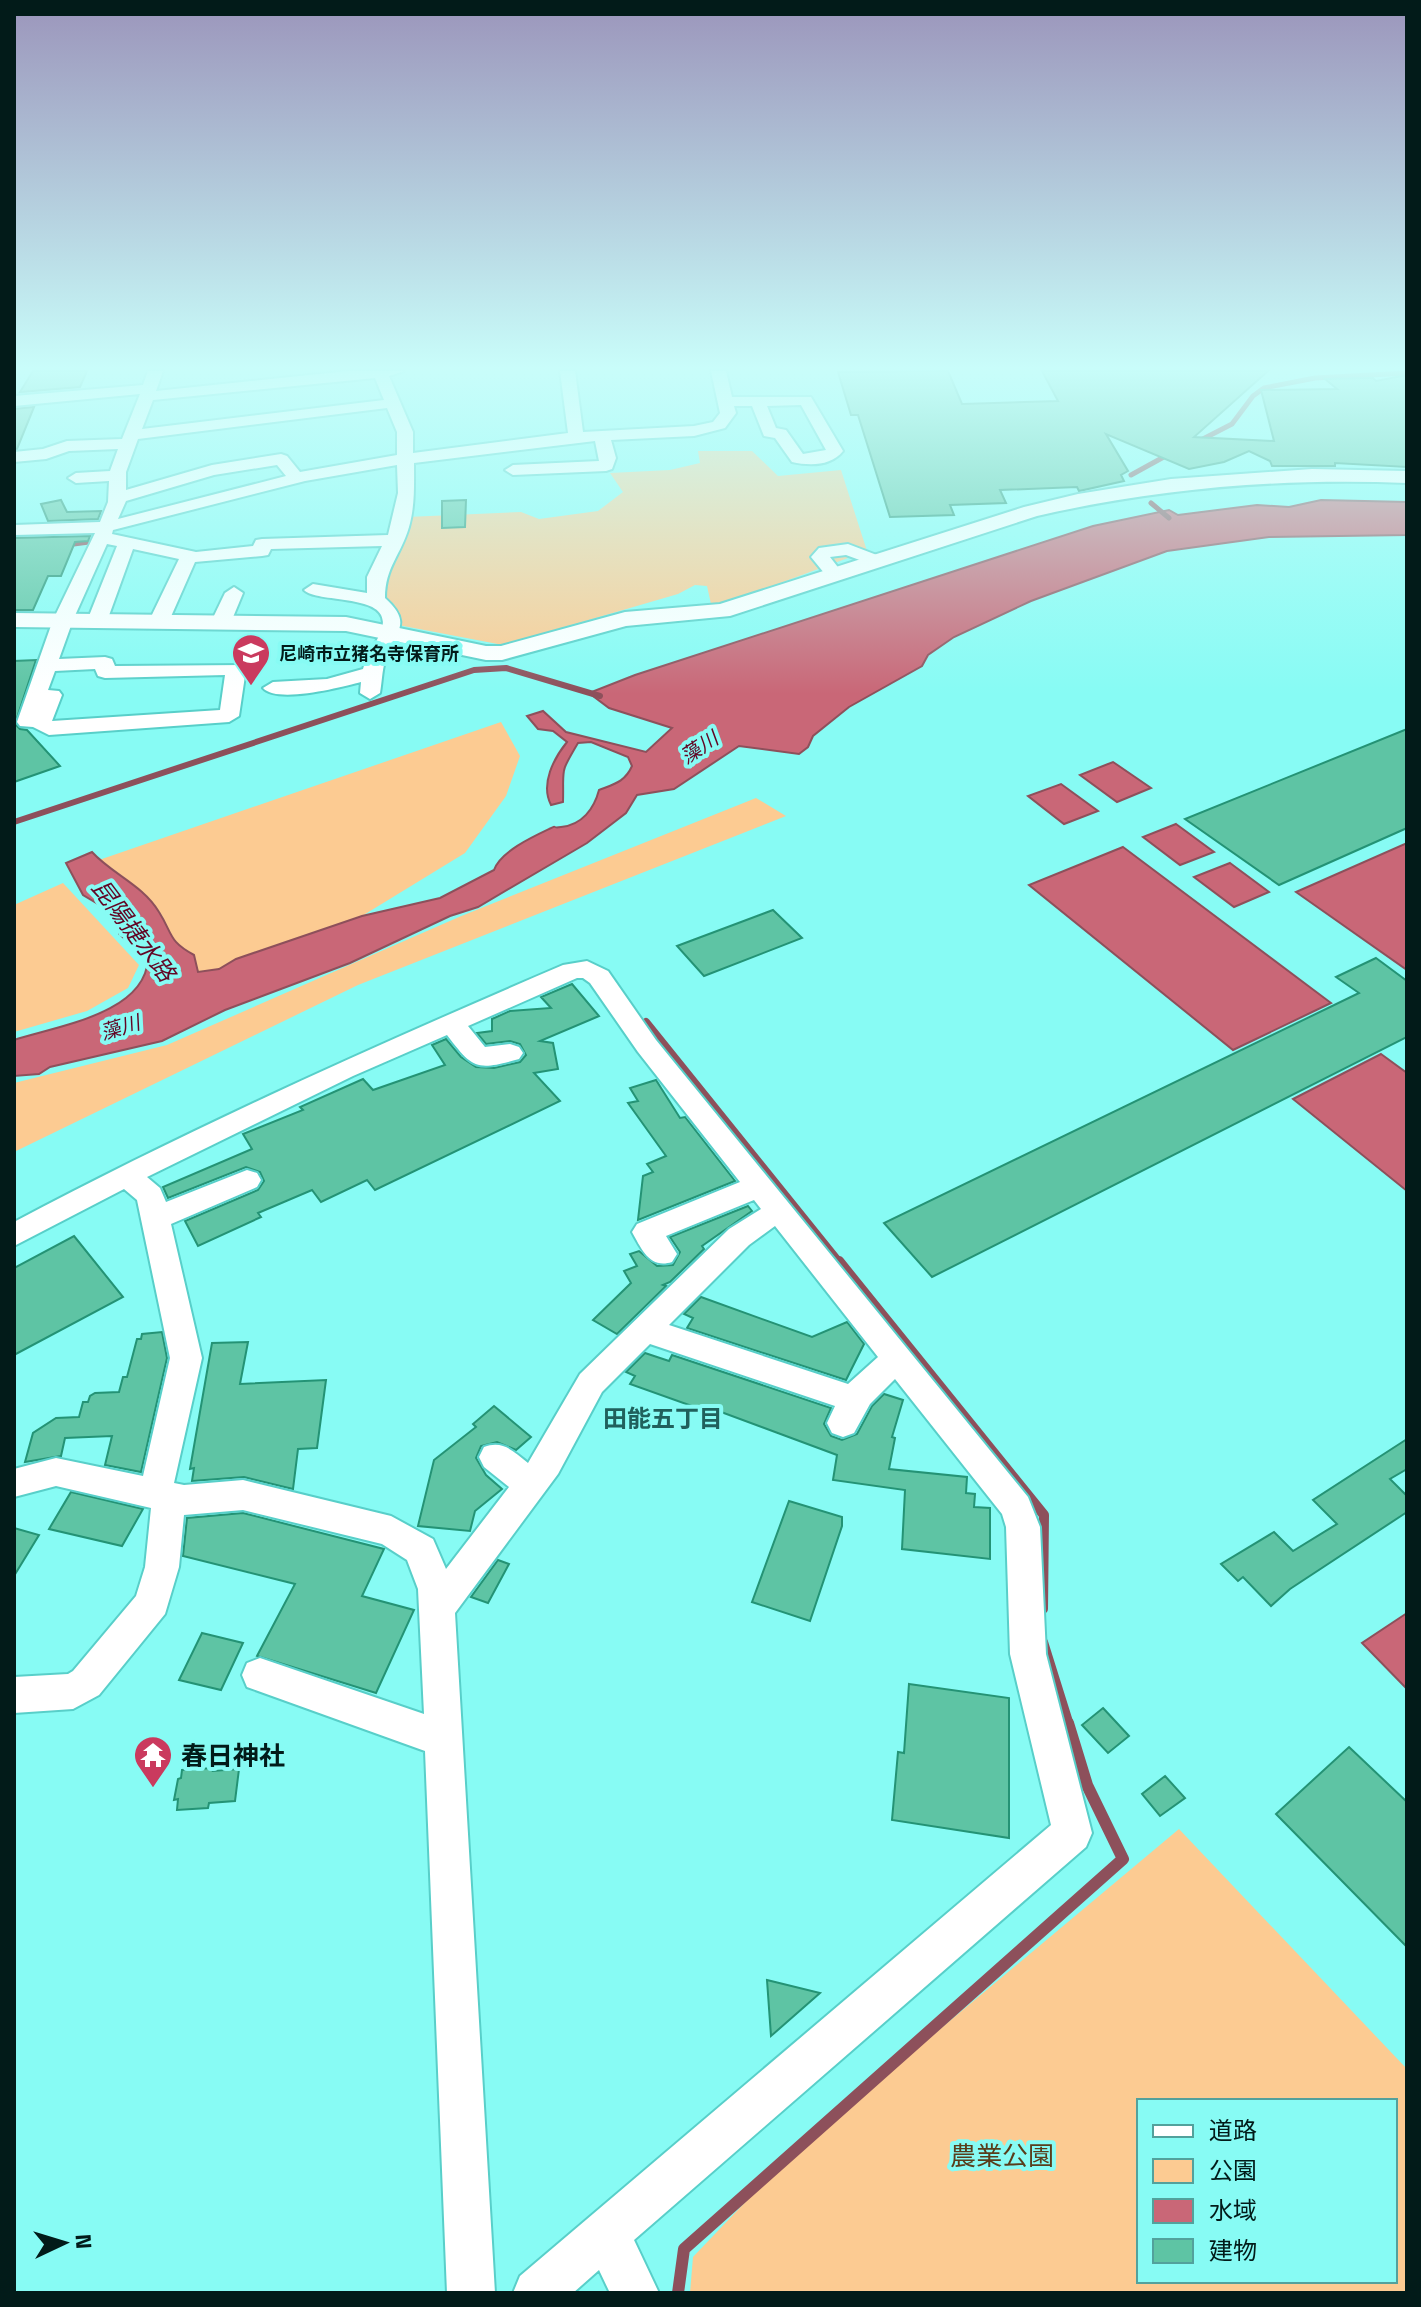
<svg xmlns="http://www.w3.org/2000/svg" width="1421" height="2307" font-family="'Titillium Web','Noto Sans JP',sans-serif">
<rect width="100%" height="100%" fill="#87fbf4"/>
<g fill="#fccb92" fill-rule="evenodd">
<polygon points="698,451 752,451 778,476 841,470 867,551 718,606 711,604 707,586 695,585 678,594 503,645 398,625 394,604 379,596 407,517 521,512 539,519 598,511 623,492 610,473 670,470 700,463"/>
<path d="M501,722L520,756L506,796L465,853L362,916L236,959L219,969L198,972L193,955C164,939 174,934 159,911C147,894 116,870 99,860Z"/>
<polygon points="756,798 786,816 358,985 14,1152 14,1083 167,1045 459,917"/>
<polygon points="63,883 139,965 128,988 87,1011 14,1032 14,905"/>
<path d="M1179,1829L1407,2069V2293H690L693,2257L792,2153ZM1139,2101H1395V2281H1139Z"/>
</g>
<g fill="#c96777" stroke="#8d505b" stroke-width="2">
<path d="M1321,500L1407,502V535L1269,537L1167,551L1031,601L954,637L928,655L922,666L849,707L813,736L808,747L799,754L739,746L674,789L637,795L626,813L587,843L478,907L450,916L350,963L225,1010L162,1041L50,1067L39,1074L14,1076V1040C57,1026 145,1014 148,959L119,934L123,919L83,895L66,863L92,852C112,874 143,885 159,912C173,934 168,941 194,955L198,972L219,969L236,959L362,916L440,898L494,870C500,852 532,837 549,829C559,824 550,829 561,827C582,825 594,809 599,790C614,784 625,782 632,766L628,757L591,742L578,743C559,775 564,767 563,802L551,805C540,784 554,758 567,742L553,731L538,729L527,716L543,711L566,732L646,752L672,728L609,708L589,693L635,675L1093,526L1169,510L1178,515L1257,505L1289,507Z"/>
<polygon points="1113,762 1151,788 1117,802 1080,775"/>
<polygon points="1061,784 1098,811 1064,824 1028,796"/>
<polygon points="1176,824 1214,852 1180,865 1143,837"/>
<polygon points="1407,843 1407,970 1296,892"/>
<polygon points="1123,847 1331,1003 1233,1050 1029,885"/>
<polygon points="1230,863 1269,892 1234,907 1194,877"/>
<polygon points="1381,1054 1407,1073 1407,1191 1293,1099"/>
<polygon points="1407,1613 1407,1689 1362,1643"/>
</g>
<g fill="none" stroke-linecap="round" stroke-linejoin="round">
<g stroke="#8d505b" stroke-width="5">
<polyline points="1199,441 1232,424 1253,396 1264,388 1315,378 1407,373"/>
<polyline points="1131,475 1171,453"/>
<polyline points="1151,503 1169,518"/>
<polyline points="66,545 89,542"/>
</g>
<polyline stroke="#8d505b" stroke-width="6" points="14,822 474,670 506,668 600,696"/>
<polyline stroke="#8d505b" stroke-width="8" points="646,1022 840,1263"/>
<g stroke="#8d505b" stroke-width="10">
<polyline points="839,1261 1044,1515 1043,1609"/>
<polyline points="1043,1642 1069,1725"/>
</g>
<polyline stroke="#8d505b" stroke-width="12" points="678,2293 684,2249 1123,1859 1087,1785 1068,1723"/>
</g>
<g fill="#5ec4a4" stroke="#249375" stroke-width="2">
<polygon points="33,371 87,371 80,387 20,392"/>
<polygon points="948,371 962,404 1058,401 1042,371 1268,371 1194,437 1274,441 1261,390 1337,389 1325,379 1373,378 1376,381 1407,375 1407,467 1335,463 1335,466 1272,466 1270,461 1249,451 1224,462 1189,469 1106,434 1128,471 1121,475 1124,481 1079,491 1077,487 1000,490 1006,503 950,505 954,515 890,517 858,415 851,415 838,372"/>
<polygon points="34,407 17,449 14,449 14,409"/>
<polygon points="61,500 67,512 101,511 98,519 48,521 41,504"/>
<polygon points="466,500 465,527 442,528 442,501"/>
<polygon points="90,536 88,541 75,542 61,576 48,576 33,610 14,610 14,538"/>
<polygon points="36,660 15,724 20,729 27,730 60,766 14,782 14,661"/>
<polygon points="1407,729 1407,828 1279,885 1185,819"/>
<polygon points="773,910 802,938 704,976 677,946"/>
<polygon points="1376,958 1407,981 1407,1037 932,1277 884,1223 1359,993 1336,977"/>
<polygon points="572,984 599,1016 540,1041 553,1043 558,1069 534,1073 560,1101 375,1190 367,1180 321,1202 312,1190 258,1213 261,1217 198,1246 185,1221 258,1190 264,1181 260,1172 246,1167 168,1198 163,1187 252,1149 243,1134 303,1110 300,1107 363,1079 373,1090 445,1065 432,1045 446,1039 461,1057 476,1067 494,1068 520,1062 526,1055 520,1044 510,1041 486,1044 477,1033 492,1031 492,1019 510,1011 551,1008 541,997"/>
<polygon points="656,1080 680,1118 685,1117 735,1181 638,1220 643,1176 653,1172 647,1164 666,1156 628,1103 638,1101 630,1088"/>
<polygon points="748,1206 752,1211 702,1246 704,1249 670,1282 663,1285 666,1286 617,1334 593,1320 631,1283 624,1271 637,1266 630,1254 639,1251 657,1266 673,1265 680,1252 670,1237"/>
<polygon points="74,1236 123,1297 14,1355 14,1268"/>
<polygon points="701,1297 812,1337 847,1322 864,1344 846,1380 687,1328 693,1318 684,1314"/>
<polygon points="162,1332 167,1358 141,1472 105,1465 112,1436 65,1438 61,1456 25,1462 33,1433 56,1418 79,1417 83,1402 88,1402 90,1396 95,1393 119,1392 123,1377 127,1377 137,1339 141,1339 142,1334"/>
<polygon points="248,1342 240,1384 326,1380 317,1448 298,1449 293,1489 244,1477 192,1481 194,1468 190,1469 212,1343"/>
<polygon points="645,1353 669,1361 672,1355 831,1408 824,1424 831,1436 842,1440 857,1434 872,1406 884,1394 903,1400 892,1437 895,1438 889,1469 967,1477 966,1493 975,1494 974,1507 990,1508 990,1559 902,1549 905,1490 833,1480 837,1455 705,1406 703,1410 630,1384 635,1376 626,1372"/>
<polygon points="494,1406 531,1437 516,1450 497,1442 481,1446 476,1458 486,1475 502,1489 475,1511 470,1531 418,1526 434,1460 476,1427 473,1424"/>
<polygon points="1407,1439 1407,1469 1390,1479 1407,1496 1407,1512 1290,1589 1271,1606 1243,1577 1238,1581 1221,1564 1274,1532 1293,1551 1337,1524 1313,1500"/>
<polygon points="71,1492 143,1509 122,1546 49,1529"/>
<polygon points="789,1501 842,1517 842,1526 810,1621 752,1602"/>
<polygon points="243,1513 384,1549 362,1596 414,1610 376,1693 257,1656 295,1584 183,1556 187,1518"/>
<polygon points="14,1528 39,1535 14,1576"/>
<polygon points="498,1560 509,1564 488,1603 471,1597"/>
<polygon points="202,1633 243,1643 221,1690 179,1680"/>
<polygon points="909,1684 1009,1698 1009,1838 892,1820 898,1752 904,1753"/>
<polygon points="1103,1708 1129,1736 1108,1753 1082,1725"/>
<polygon points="1349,1747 1407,1802 1407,1947 1276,1814"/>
<polygon points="214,1768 213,1771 239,1769 235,1801 209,1803 208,1808 177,1810 178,1799 174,1800 178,1779 181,1778 182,1770"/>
<polygon points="1165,1776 1185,1798 1160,1816 1142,1794"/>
<polygon points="767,1980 820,1993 771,2036"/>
</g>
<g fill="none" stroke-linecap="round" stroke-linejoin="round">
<defs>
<g id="minor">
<path d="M148,371H163L156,391L348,371H404L389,376L413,432V453L568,433L560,371H575L583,432L694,426L713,422L720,413L711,371H726L732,397H811L843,451C831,466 810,466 792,462L775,438L764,436L752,406H734L736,413L725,428L694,436L611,440L616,458L612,469L606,471L513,475L505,470L513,465L599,461L595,441L414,463C414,484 415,506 409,527C401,555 385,567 385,598C415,625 393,632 385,661C382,671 382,682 380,693L370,699L360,693L361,682C342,687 277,704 263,688L273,682L327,679L363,669C367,653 378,642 382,628C392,593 318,604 304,590L313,584L367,593V577L382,546L271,549L268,555L262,556L195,562L169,621L159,627L149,621L179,559L133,549L107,621L97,627L87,621L117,546L107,544L73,620L59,659L105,657L112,659L115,666L243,665L246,669L239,716L229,722L49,735L33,727L20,726L17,722L53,620L95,533L14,535V525L100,522L108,502L109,481L76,483L68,478L76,473L110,471L118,449L69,451L46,459L14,462V452L43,449L67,441L122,439L140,394L14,406V396L143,385ZM375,378L384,400L142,429L153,400ZM801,405L826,450L803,454L786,430L776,428L767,406ZM387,408L397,432V455L300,472L287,456L281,454L212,465L126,490V472L138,439ZM277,465L286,476L118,519L126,501L214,475ZM397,465L398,493L388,535L262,539L256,540L253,546L196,552L112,534L113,530L305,481ZM95,669L98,676L105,678L225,675L220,710L52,721L62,695L59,691L48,690L55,671Z"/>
<polygon points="848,544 882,557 885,561 876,566 846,555 830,557 844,575 835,580 829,579 811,557 819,548"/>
<polygon points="234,587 243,593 231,622 221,628 214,626 211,622 225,593"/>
<path d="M587,961L608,971L656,1040L1028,1497L1040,1527L1046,1654L1092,1833L1086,1847L634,2240L659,2293H610L599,2270L573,2293H513L520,2276L1051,1825L1010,1654L1006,1527L1002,1514L895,1379L870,1404L854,1433L843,1437L832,1433L827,1423L835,1406L650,1344L602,1392L558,1474L455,1613L495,2293H447L425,1751L247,1687L242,1675L247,1663L260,1658L424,1714L418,1589L407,1560L382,1544L243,1510L184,1515L179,1567L165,1614L99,1695L73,1709L14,1713V1677L68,1674L73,1671L136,1596L145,1567L151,1508L56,1486L14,1497V1469L56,1458L143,1476L170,1358L137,1200L124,1189L14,1246V1222C193,1127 377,1045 563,965ZM577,978H583L590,983L638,1052L740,1182L637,1224L632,1232C642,1250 650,1269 672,1262L677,1254L666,1236L754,1200L761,1209L729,1229L580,1374L528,1463C513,1451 503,1440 484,1447L479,1457L484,1467L509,1487L446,1569L433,1539L391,1516L243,1480L184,1485L174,1483L202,1358L171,1224L257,1187L261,1180L257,1173L247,1170L166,1202L160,1188L147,1177L353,1076L447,1035C473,1069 476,1071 519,1059L523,1053L519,1047L510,1044L485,1047L468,1026ZM775,1226L878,1357L848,1384L669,1325L749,1245Z"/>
</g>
<path id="tertiary" d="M1312,469L1407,471V483C1281,478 1160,488 1037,516L730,616L626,626L502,660H486L346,631L14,627V613L346,617L486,646H501L625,612L720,604L1024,507L1078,494L1171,479Z"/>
</defs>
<use href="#minor" stroke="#58cfc9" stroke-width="4"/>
<use href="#tertiary" stroke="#58cfc9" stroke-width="4"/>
<use href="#minor" fill="#fff" fill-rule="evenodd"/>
<use href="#tertiary" fill="#fff" fill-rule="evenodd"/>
</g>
<linearGradient id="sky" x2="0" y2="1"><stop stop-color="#9b95bb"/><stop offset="0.53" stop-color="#c9fdfa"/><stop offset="1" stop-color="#c9fdfa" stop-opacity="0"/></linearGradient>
<rect width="1421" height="694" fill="url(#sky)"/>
<defs>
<symbol id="school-pin" viewBox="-11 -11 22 30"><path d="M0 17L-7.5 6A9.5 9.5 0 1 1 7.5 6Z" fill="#ca3a5e" stroke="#87fbf4"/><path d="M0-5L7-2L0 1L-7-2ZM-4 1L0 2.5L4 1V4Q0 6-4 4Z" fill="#fff"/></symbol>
<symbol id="temple-pin" viewBox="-11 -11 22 30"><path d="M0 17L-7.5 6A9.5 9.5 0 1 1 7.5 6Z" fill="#ca3a5e" stroke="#87fbf4"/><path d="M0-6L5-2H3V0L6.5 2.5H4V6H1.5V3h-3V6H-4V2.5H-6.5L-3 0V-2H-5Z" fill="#fff"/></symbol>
</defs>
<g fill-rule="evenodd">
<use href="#school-pin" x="229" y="631" width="44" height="60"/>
<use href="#temple-pin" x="131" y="1733" width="44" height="60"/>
</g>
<g text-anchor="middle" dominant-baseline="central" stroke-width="8" stroke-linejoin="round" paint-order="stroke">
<g font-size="18" font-weight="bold" fill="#021b19" stroke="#87fbf4" text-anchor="start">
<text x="279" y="653">尼崎市立猪名寺保育所</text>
</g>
<g font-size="20" font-style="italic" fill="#630524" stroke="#87fbf4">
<text transform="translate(699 747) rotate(-34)">藻川</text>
<text transform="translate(120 1027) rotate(-17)">藻川</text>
</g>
<g font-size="24" font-style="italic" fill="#630524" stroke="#87fbf4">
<text transform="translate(134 930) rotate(53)">昆陽捷水路</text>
</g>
<g font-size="24" font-weight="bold" fill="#20605c" stroke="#87fbf4">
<text x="663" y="1418">田能五丁目</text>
</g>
<g font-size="26" font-weight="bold" fill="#021b19" stroke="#87fbf4" text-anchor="start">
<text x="181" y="1755">春日神社</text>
</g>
<g font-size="26" fill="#593d1b" stroke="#87fbf4">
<text x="1002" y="2155">農業公園</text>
</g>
</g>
<rect width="1421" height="2307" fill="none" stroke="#021b19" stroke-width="32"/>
<rect x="1137" y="2099" width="260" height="184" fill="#87fbf4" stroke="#52a19c" stroke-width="2"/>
<rect x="1153" y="2125" width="40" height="12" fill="#ffffff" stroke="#52a19c" stroke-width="2"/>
<text x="1209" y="2139" font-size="24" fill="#021b19">道路</text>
<rect x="1153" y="2159" width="40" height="24" fill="#fccb92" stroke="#52a19c" stroke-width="2"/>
<text x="1209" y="2179" font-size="24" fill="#021b19">公園</text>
<rect x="1153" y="2199" width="40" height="24" fill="#c96777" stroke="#52a19c" stroke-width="2"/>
<text x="1209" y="2219" font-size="24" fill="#021b19">水域</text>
<rect x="1153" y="2239" width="40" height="24" fill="#5ec4a4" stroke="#52a19c" stroke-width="2"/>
<text x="1209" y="2259" font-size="24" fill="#021b19">建物</text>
<g transform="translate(64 2243) rotate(86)" stroke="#87fbf4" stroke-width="6" paint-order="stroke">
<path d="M0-6L14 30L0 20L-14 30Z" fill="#021b19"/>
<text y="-12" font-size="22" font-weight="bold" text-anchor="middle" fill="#021b19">N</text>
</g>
</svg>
